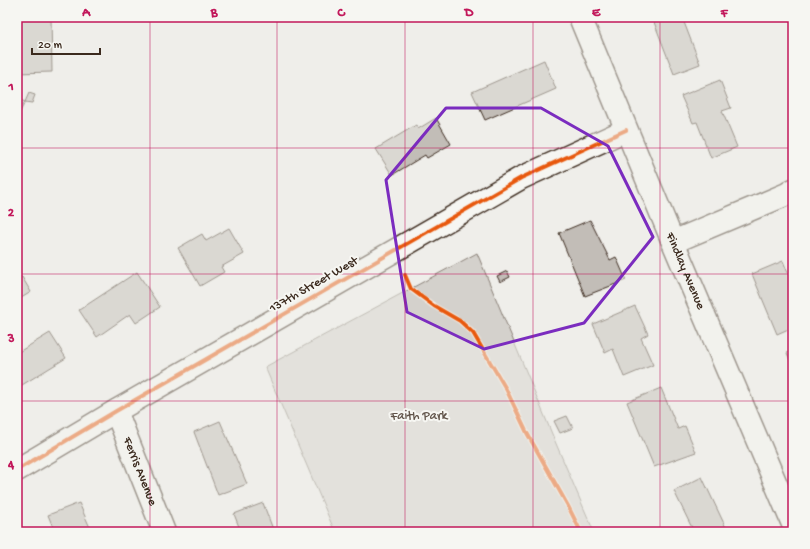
<svg xmlns="http://www.w3.org/2000/svg" width="810" height="549" font-family="'Gochi Hand',sans-serif">
<rect width="100%" height="100%" fill="#efeeea"/>
<filter id="ink" filterUnits="userSpaceOnUse"><feTurbulence type="fractalNoise" baseFrequency=".025" numOctaves="2"/><feDisplacementMap in="SourceGraphic" scale="8" xChannelSelector="R" yChannelSelector="G"/><feConvolveMatrix kernelMatrix="1 2 1 2 8 2 1 2 1" color-interpolation-filters="sRGB"/></filter>
<g filter="url(#ink)">
<polygon fill="#d4d1cc" stroke="#887e75" points="477,253 557,446 594,532 335,532 265,367"/>
<g fill="#c2bdb7" stroke="#3b2a1e">
<polygon points="17,17 51,17 52,72 17,73"/>
<polygon points="652,17 682,17 700,64 674,74"/>
<polygon points="544,60 556,89 485,120 472,92"/>
<polygon points="720,80 731,108 722,111 737,147 711,158 697,122 693,123 681,96"/>
<polygon points="29,93 35,95 32,103 25,102"/>
<polygon points="17,98 25,102 17,118"/>
<polygon points="436,118 451,144 427,158 425,155 392,175 376,149 416,125 418,129"/>
<polygon points="590,220 610,260 616,257 626,280 585,296 559,233"/>
<polygon points="229,228 244,254 221,267 224,272 200,286 178,248 202,234 206,241"/>
<polygon points="783,261 793,285 793,327 777,334 752,274"/>
<polygon points="507,271 510,277 500,282 497,276"/>
<polygon points="137,272 160,307 136,323 130,314 97,337 79,310"/>
<polygon points="22,277 31,292 18,300 17,280"/>
<polygon points="635,306 648,334 641,338 653,365 624,377 613,349 605,353 593,324"/>
<polygon points="50,333 66,358 17,388 17,353"/>
<polygon points="793,350 793,368 787,353"/>
<polygon points="661,388 678,429 685,426 696,452 654,467 627,402"/>
<polygon points="567,416 573,428 560,433 554,421"/>
<polygon points="220,421 247,484 218,495 194,432"/>
<polygon points="702,477 728,532 694,532 674,491"/>
<polygon points="79,503 92,532 55,532 48,515"/>
<polygon points="263,503 274,532 241,532 234,514"/>
</g>
<g fill="none" stroke-linecap="round" stroke-linejoin="round">
<defs>
<g id="minor">
<path id="s1" d="M580,17L673,242L793,524"/>
<polyline points="673,242 787,194 793,190"/>
<path id="s2" d="M116,411L164,532"/>
<polyline points="17,470 116,411 521,178 626,130"/>
</g>
</defs>
<use href="#minor" stroke="#3b2a1e" stroke-width="25"/>
<use href="#minor" stroke="#f6f6f2" stroke-width="22"/>
<defs>
<g id="cycleway">
<polyline points="405,275 411,289 434,306 460,321 473,333 506,389 527,433 568,506 581,532"/>
<polyline points="17,470 116,411 521,178 626,130"/>
</g>
</defs>
<use href="#cycleway" stroke="#f6f6f2" stroke-width="6"/>
<use href="#cycleway" stroke="#e8590c" stroke-width="4"/>
</g>
</g>
<path d="M0 0H810V549H0ZM446,108H541L608,146L653,237L584,323L484,349L407,312L386,180Z" fill="#efeeea" fill-opacity=".55" fill-rule="evenodd"/>
<path fill="none" stroke="#7b2cbf" stroke-width="3" stroke-linejoin="round" d="M446,108H541L608,146L653,237L584,323L484,349L407,312L386,180Z"/>
<path fill="none" stroke="#c2185b" stroke-width="1" stroke-opacity="0.55" d="M150,17V532M277,17V532M405,17V532M533,17V532M660,17V532M17,148H793M17,274H793M17,401H793"/>
<g text-anchor="middle" dominant-baseline="central" stroke-width="4" stroke-linejoin="round" paint-order="stroke">
<g font-size="13" fill="#3b2a1e" stroke="#f6f6f2">
<text stroke="none"><textPath href="#s1" startOffset="275">Findlay Avenue</textPath></text>
<text transform="translate(314 285) rotate(-30)">137th Street West</text>
<text stroke="none"><textPath href="#s2" startOffset="65">Ferris Avenue</textPath></text>
</g>
<g font-size="13" fill="#61544a" stroke="#f6f6f2">
<text x="419" y="416">Faith Park</text>
</g>
</g>
<rect width="810" height="549" fill="none" stroke="#f6f6f2" stroke-width="44"/>
<path d="M32 48v6h68v-6" fill="none" stroke="#3b2a1e" stroke-width="2"/>
<text x="38" y="48" font-size="12" fill="#3b2a1e" stroke="#f6f6f2" stroke-width="3" paint-order="stroke">20 m</text>
<rect x="22" y="22" width="766" height="505" fill="none" stroke="#c2185b" stroke-width="1.5"/>
<g font-size="13" text-anchor="middle" font-weight="bold" fill="#c2185b">
<text x="86" y="16">A</text>
<text x="214" y="16">B</text>
<text x="341" y="16">C</text>
<text x="469" y="16">D</text>
<text x="596" y="16">E</text>
<text x="724" y="16">F</text>
<text x="11" y="90">1</text>
<text x="11" y="216">2</text>
<text x="11" y="342">3</text>
<text x="11" y="468">4</text>
</g>
</svg>
